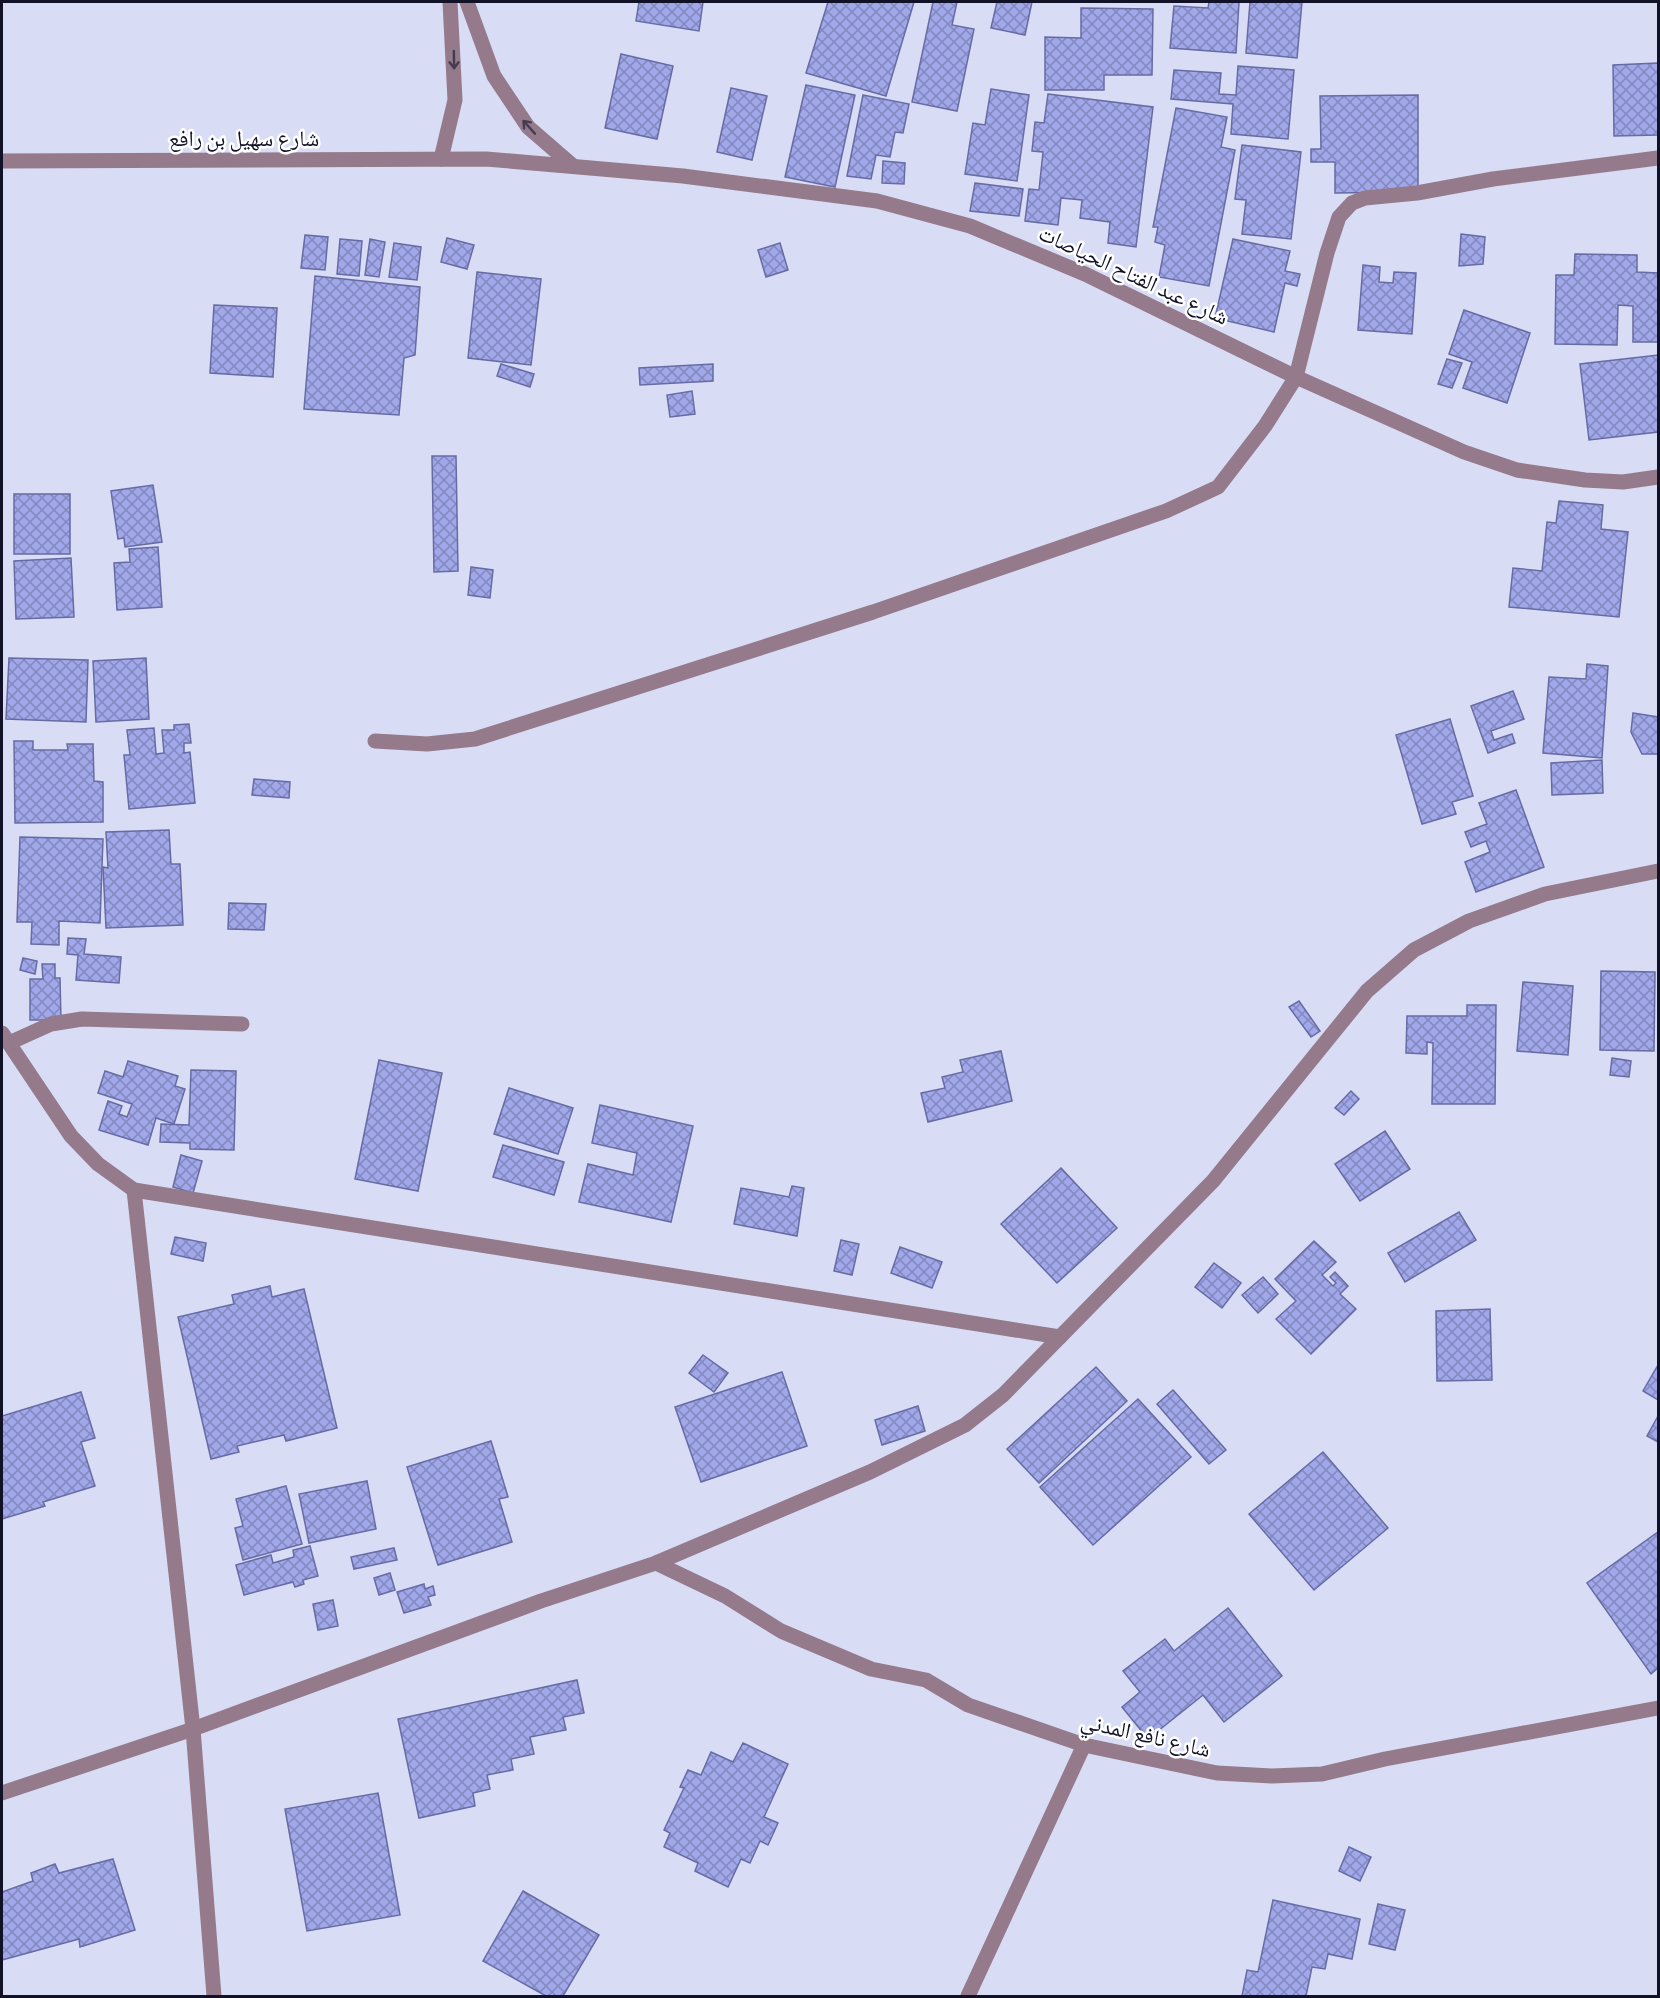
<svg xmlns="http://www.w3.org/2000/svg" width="1660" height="1998" font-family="Commissioner,'Noto Naskh Arabic',sans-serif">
<defs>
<pattern id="building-cross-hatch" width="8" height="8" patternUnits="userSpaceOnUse" patternTransform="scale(1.5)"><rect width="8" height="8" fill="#a1a8ea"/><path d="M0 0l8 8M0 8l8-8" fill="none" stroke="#8287be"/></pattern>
</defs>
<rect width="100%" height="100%" fill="#d8dcf5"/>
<g fill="url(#building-cross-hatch)" stroke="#666ba4" stroke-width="1.5">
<polygon points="639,2 703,2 699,31 636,21"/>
<polygon points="828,2 914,2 886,96 806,73"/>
<polygon points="933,2 957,2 952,25 974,29 957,111 912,102"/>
<polygon points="997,2 1032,2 1025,35 991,28"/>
<polygon points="1209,2 1239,2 1236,53 1170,48 1174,6 1208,8"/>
<polygon points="1250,2 1302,2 1297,58 1246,53"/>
<polygon points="1081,8 1153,9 1152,75 1104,75 1104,90 1045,90 1045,37 1081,38"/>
<polygon points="621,54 673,66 657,139 605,128"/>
<polygon points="1658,63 1658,135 1614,136 1613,65"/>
<polygon points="1238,66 1294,70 1288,139 1231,134 1233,104 1171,99 1174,70 1221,73 1219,94 1236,95"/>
<polygon points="806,85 855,95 835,187 785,177"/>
<polygon points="731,88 767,96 752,160 717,152"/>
<polygon points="991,89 1029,95 1017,181 965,174 973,123 985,125"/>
<polygon points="1048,94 1153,107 1136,247 1108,243 1110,222 1080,218 1082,200 1061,198 1058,225 1025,221 1029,189 1039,190 1043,152 1032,151 1035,122 1044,123"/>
<polygon points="863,95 909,104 903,133 895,132 890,157 876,155 871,179 847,176"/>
<polygon points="1418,95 1418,192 1335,193 1335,162 1311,162 1311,149 1321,149 1320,96"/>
<polygon points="1176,108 1227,117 1221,147 1235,150 1209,286 1159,277 1165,245 1155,242 1158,227 1153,227"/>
<polygon points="1242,145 1301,152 1291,239 1242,234 1246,200 1235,199"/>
<polygon points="883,161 905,163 904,184 882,183"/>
<polygon points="975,183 1023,189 1019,216 970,211"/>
<polygon points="1461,234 1485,237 1483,264 1459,266"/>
<polygon points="305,235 328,237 325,270 301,268"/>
<polygon points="447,238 474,245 467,269 441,262"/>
<polygon points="340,239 362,241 359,276 337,274"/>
<polygon points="370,239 385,242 379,277 365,275"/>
<polygon points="1233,239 1290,251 1285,271 1300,274 1297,286 1285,283 1274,332 1215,318"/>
<polygon points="394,243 421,247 417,280 389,277"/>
<polygon points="780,243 788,270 766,277 758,250"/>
<polygon points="1575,254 1637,255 1637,272 1658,273 1658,342 1633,342 1633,306 1618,305 1617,345 1555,344 1556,275 1574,275"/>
<polygon points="1363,265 1380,267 1379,282 1393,283 1394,272 1416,273 1412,334 1358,330"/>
<polygon points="477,272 541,279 531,365 468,358"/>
<polygon points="315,276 420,287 415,355 404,358 399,415 304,409"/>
<polygon points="214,305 277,308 273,377 210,373"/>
<polygon points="1464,310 1530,333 1507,403 1463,388 1472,362 1449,354"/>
<polygon points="1658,355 1658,432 1589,440 1580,364"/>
<polygon points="1447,359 1462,363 1452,388 1438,384"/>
<polygon points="501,364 534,374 530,387 497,376"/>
<polygon points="713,364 713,381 640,385 639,368"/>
<polygon points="692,391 695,414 670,417 667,395"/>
<polygon points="432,456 456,456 458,571 434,572"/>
<polygon points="153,485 162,542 125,547 124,538 118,539 111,491"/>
<rect x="14" y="494" width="56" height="60"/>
<polygon points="1559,501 1603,505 1601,529 1628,532 1619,617 1509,607 1513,568 1542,571 1547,522 1556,523"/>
<polygon points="158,547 162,607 117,610 114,563 130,562 129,549"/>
<polygon points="71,558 74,617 16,619 14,561"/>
<polygon points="471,567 493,570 490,598 468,595"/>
<polygon points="9,658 88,660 86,722 6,719"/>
<polygon points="146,658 149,719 96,722 93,661"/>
<polygon points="1587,664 1608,666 1602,758 1543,753 1549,677 1586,679"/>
<polygon points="1513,691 1524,719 1491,731 1494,740 1512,734 1515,743 1488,753 1471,706"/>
<polygon points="1633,713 1658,717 1658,754 1642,754 1631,732"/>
<polygon points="1450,719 1473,796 1452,802 1456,814 1422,824 1396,735"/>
<polygon points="189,724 191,743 184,743 184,753 190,752 195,803 129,809 124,755 130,755 127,730 154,728 156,754 164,753 162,730 174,730 174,725"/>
<polygon points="14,741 33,741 33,750 68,750 67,744 93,744 94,781 103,782 103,822 15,823"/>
<polygon points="1602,760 1603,793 1552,795 1551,763"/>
<polygon points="254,779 290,782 289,798 252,795"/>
<polygon points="1516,790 1544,867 1476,892 1465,862 1490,852 1486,841 1471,847 1465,832 1487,824 1479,803"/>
<polygon points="169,830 171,864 180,864 183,925 106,928 103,867 108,868 106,832"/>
<polygon points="20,837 103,839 100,923 59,921 59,945 31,944 32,922 17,922"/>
<polygon points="229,903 266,904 264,930 228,929"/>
<polygon points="68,938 86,939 84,954 121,957 119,983 76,980 78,955 67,954"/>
<polygon points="23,958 37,961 35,974 20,970"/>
<polygon points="42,964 55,964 55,978 60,978 61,1020 30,1020 30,979 43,979"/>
<polygon points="1601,971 1655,972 1654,1051 1600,1050"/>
<polygon points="1523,982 1573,986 1568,1055 1517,1051"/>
<polygon points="1299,1001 1320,1031 1311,1037 1289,1007"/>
<polygon points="1467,1005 1496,1005 1495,1104 1432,1104 1433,1043 1427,1042 1427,1054 1406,1053 1407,1016 1467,1016"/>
<polygon points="1001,1051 1012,1101 928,1122 921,1093 945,1088 942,1077 963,1072 960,1060"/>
<polygon points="1612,1058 1631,1061 1629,1077 1610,1075"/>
<polygon points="379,1060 442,1073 418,1191 355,1179"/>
<polygon points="128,1061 178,1076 175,1086 185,1089 174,1124 156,1118 148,1145 99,1130 108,1101 122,1106 119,1114 127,1117 132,1104 98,1093 105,1071 123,1077"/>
<polygon points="191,1070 236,1071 234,1150 190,1149 190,1143 160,1142 161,1124 189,1125"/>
<polygon points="509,1088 573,1108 558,1154 494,1134"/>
<polygon points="1351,1091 1359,1099 1344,1115 1335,1108"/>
<polygon points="600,1105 693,1126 671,1222 579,1202 588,1164 633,1175 637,1153 592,1143"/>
<polygon points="1385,1131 1410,1169 1360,1201 1335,1164"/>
<polygon points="503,1145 564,1162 554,1195 493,1177"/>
<polygon points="181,1155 202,1161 193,1193 173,1187"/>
<polygon points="1061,1168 1117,1228 1057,1283 1001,1224"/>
<polygon points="792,1186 804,1188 797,1236 734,1224 741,1188 789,1197"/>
<polygon points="1459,1212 1476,1240 1405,1282 1388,1253"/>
<polygon points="175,1237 206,1243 203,1261 171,1254"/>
<polygon points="841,1240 859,1244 852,1275 834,1271"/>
<polygon points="1314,1241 1336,1262 1322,1275 1333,1286 1336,1283 1330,1277 1335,1272 1348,1286 1340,1294 1356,1309 1311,1354 1276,1319 1296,1301 1275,1279"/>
<polygon points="900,1247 942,1262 932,1288 891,1273"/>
<polygon points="1214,1263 1241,1283 1222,1308 1195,1287"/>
<polygon points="1263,1277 1278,1294 1258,1313 1242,1295"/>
<polygon points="270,1286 272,1297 304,1289 337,1428 286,1441 284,1435 237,1446 239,1452 211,1459 178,1317 234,1304 232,1295"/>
<polygon points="1490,1309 1492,1380 1437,1381 1436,1311"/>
<polygon points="703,1355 728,1373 714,1392 689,1373"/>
<polygon points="1658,1365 1658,1400 1643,1391"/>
<polygon points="1096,1367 1127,1401 1039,1483 1007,1449"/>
<polygon points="782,1372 807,1446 701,1482 675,1407"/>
<polygon points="1173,1390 1226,1450 1209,1464 1157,1404"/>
<polygon points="81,1392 95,1438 81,1442 95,1486 43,1502 45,1506 2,1519 2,1416"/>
<polygon points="1138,1399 1191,1457 1093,1545 1040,1487"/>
<polygon points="918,1406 925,1431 882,1445 875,1420"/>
<polygon points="1658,1416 1658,1442 1647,1436"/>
<polygon points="491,1441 508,1497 499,1499 512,1542 438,1565 407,1467"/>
<polygon points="1323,1452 1388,1528 1314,1590 1249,1514"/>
<polygon points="367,1481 376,1529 309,1543 299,1494"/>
<polygon points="286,1486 302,1544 243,1560 235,1528 243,1526 236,1499"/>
<polygon points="1658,1532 1658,1668 1651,1674 1587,1583"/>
<polygon points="310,1546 318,1576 303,1580 304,1584 295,1587 293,1582 244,1595 236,1565 271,1555 273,1563 294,1557 293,1550"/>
<polygon points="394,1548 397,1560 354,1569 351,1557"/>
<polygon points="390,1573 395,1590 379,1595 374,1578"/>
<polygon points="424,1584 425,1589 433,1586 435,1595 428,1597 431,1605 404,1613 397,1592"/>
<polygon points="333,1600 338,1626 318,1630 313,1604"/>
<polygon points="1228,1608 1282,1676 1224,1722 1203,1695 1148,1739 1122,1707 1140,1692 1123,1671 1165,1639 1174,1651"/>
<polygon points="577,1680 584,1713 563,1717 566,1730 530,1737 534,1754 511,1759 513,1770 487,1775 490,1789 473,1793 475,1806 419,1818 398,1719"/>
<polygon points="743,1743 788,1764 764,1817 778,1823 768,1845 760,1841 750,1863 741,1859 728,1887 695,1871 698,1863 664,1847 670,1833 664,1830 684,1788 680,1787 688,1770 701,1775 711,1752 733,1762"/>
<polygon points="378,1793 400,1915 307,1931 285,1809"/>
<polygon points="1349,1847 1371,1857 1360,1881 1339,1871"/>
<polygon points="113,1859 135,1930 80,1947 79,1939 2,1960 2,1892 33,1881 31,1873 55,1864 59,1873"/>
<polygon points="523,1891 599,1935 563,1996 546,1996 483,1961"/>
<polygon points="1273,1900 1360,1919 1352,1959 1328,1954 1325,1969 1312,1967 1306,1996 1242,1996 1247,1970 1258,1972"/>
<polygon points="1378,1904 1405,1910 1395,1950 1369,1944"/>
</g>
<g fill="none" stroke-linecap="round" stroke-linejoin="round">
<g stroke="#947a8b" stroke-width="15">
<polyline points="467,2 494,76 528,127 573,166"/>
<polyline points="441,159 455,100 450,2"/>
<polyline points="2,161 486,159 683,176 877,201 970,226 1085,274 1296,377 1464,452 1517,470 1585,480 1623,482 1658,477"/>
<polyline points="375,741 427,744 475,739 873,612 1166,511 1218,487 1265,426 1296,377 1327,253 1339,217 1352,203 1365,198 1417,193 1493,179 1658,158"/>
<polyline points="2,1033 71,1136 98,1164 134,1190 1060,1337"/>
<polyline points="9,1043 51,1024 82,1019 242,1024"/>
<polyline points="134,1190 193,1729 214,1996"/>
<polyline points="656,1563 725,1596 781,1631 871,1669 926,1680 968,1705 1084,1745 1217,1773 1272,1776 1322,1774 1385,1759 1658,1708"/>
<polyline points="2,1793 193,1729 541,1601 656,1563 870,1472 965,1425 1003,1395 1213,1181 1367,991 1414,950 1469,921 1545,894 1658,871"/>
<polyline points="968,1996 1084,1745"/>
</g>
</g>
<defs><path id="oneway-shaft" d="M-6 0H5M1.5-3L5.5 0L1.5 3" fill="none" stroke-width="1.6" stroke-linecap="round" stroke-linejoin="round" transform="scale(1.5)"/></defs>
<g stroke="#453c50">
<use href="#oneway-shaft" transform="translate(454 60) rotate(89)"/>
<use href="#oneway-shaft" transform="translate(529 127) rotate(-132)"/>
</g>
<g text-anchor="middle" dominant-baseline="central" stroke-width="5" stroke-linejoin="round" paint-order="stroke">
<g font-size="22" fill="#111228" stroke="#fefffe">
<text x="244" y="137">شارع سهيل بن رافع</text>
<text transform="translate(1134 274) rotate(25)">شارع عبد الفتاح الحياصات</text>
<text transform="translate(1146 1734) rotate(13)">شارع نافع المدني</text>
</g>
</g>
<rect width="1660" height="1998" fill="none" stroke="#111228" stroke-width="6"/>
</svg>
